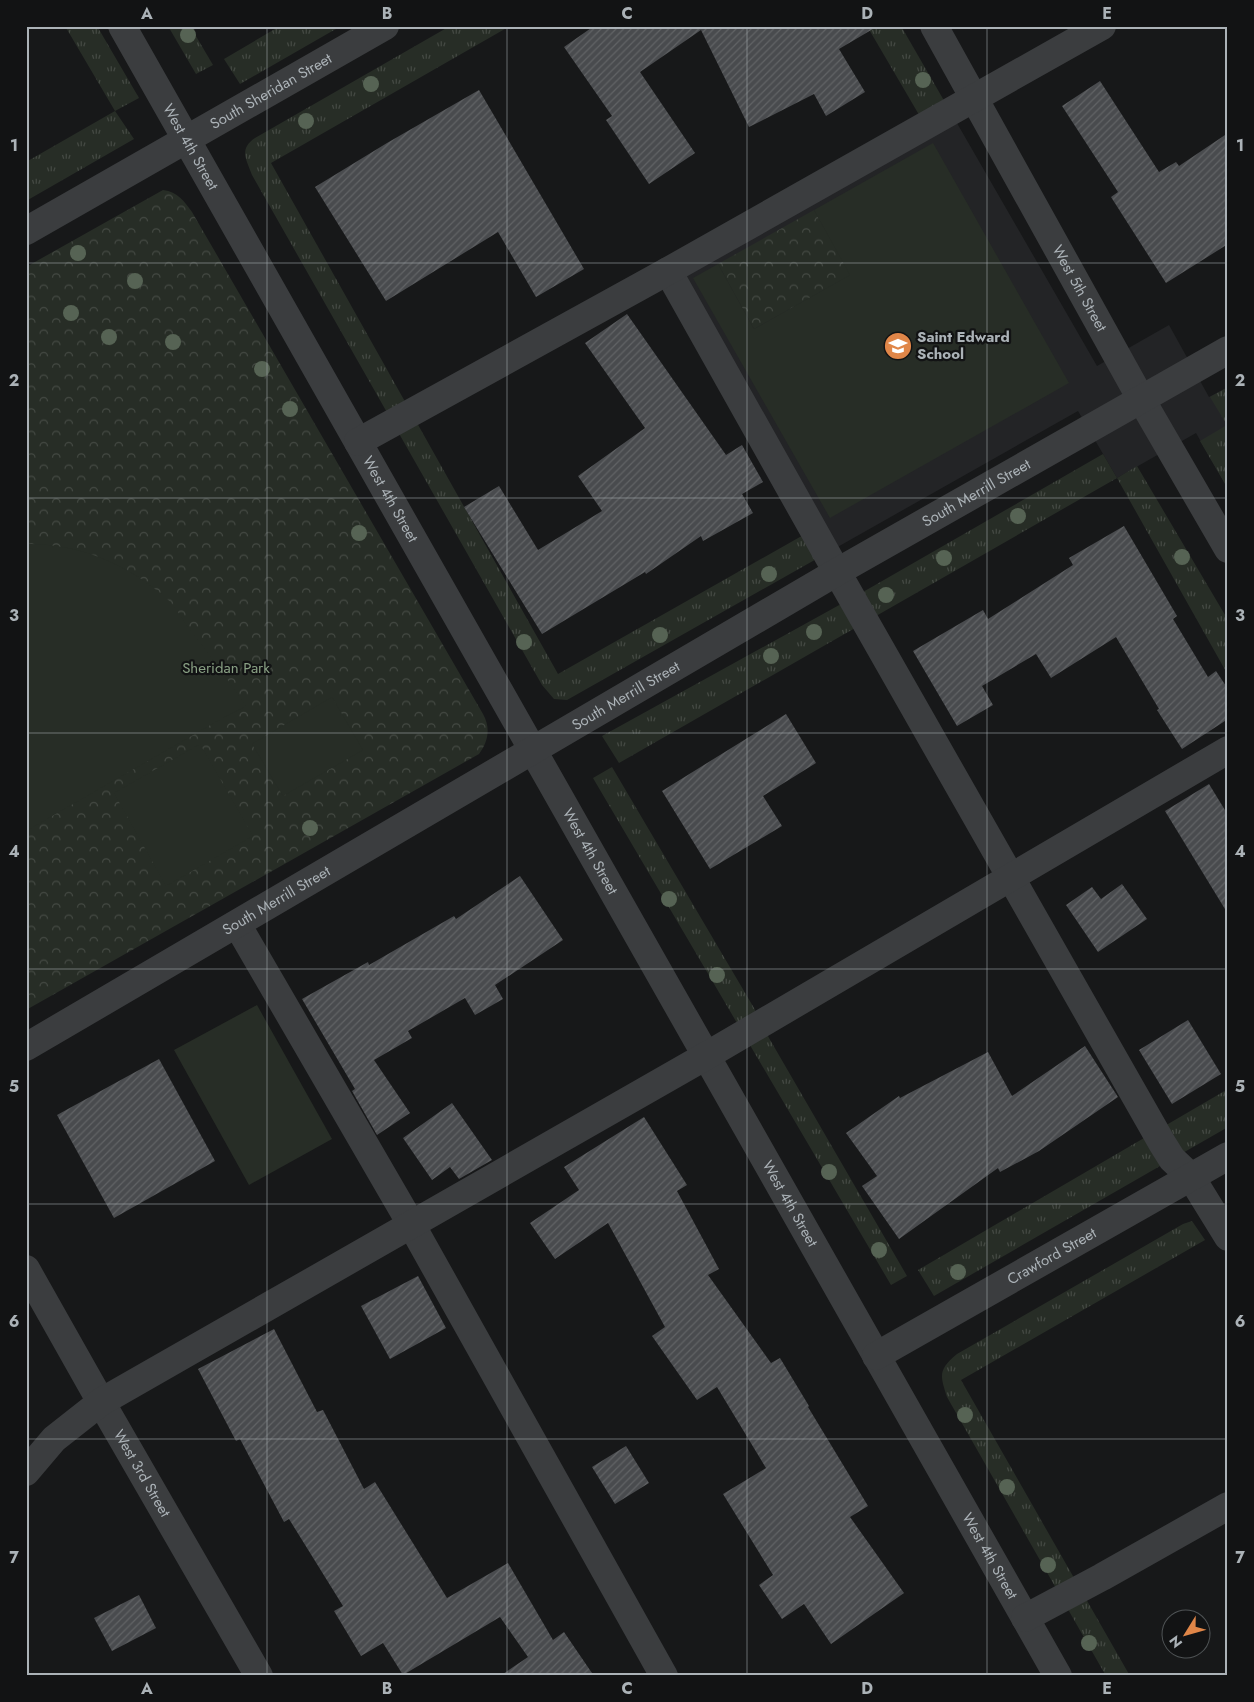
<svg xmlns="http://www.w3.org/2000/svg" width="1254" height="1702" font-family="Jost,sans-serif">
<defs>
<pattern id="grass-tufts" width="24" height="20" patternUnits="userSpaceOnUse" patternTransform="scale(1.25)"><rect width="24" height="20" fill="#272d26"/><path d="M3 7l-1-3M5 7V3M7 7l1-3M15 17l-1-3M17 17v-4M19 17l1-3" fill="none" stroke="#444943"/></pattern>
<pattern id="forest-crowns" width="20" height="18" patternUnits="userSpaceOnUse" patternTransform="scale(1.25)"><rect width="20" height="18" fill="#272d26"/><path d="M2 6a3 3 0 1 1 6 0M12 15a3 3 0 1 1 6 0" fill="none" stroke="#444943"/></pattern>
<pattern id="building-hatch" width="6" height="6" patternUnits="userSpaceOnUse" patternTransform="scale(1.25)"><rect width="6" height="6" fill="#494b4e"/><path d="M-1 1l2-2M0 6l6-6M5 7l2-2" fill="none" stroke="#616365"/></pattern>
</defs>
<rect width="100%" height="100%" fill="#171819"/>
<polygon fill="#232426" points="950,111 1097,366 1169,325 1209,397 1228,387 1228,489 1196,433 1117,478 1078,411 827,553 668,271"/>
<g fill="url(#grass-tufts)">
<polygon points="65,26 97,26 139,98 115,111 134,139 26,201 26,162 115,111"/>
<polygon points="168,26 190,26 213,65 196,74"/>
<polygon points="280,26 341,26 240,84 224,59"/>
<path d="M450,26H510L271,163L558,674L814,529L827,553L567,700L554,699L542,685L252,175C246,159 239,149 255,138Z"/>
<polygon points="867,26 901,26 950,111 925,125"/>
<polygon points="1228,387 1228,489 1200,441 1227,425 1210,397"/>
<polygon points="1103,454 1117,478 1137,466 1228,620 1228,675 1117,478 619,763 602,736 870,588"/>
<polygon points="612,767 754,1008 769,1038 907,1276 891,1285 593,778"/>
<polygon points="1228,1089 1228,1127 934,1296 918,1270"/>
<path d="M1192,1221L1205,1240L961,1380L1130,1676H1106L947,1397C940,1375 938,1370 957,1354L1183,1224Z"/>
</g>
<g fill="url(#forest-crowns)">
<path d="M163,190C178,192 184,201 192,212L483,714C491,728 488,742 479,754L26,1010V267Z"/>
<polygon points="814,210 851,275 754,329 718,264"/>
</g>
<g fill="#272d26">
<polygon points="933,143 1069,383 830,518 693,278 718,264 754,329 850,275 814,210"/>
<path d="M26,544C77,543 128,564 166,598C174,605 181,617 187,626C208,652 227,679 246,706L221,719L26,831Z"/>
<polygon points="332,697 363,750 283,796 252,744"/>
<polygon points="200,744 253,836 166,886 114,793"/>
<polygon points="257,1005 332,1139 249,1185 174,1050"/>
</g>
<g fill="url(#building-hatch)">
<polygon points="594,26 878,26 839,49 865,92 826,116 814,94 749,127 701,30 640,72 695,153 649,184 606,120 612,116 564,47"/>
<polygon points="1100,81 1159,172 1176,162 1179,166 1228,133 1228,244 1166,283 1111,197 1118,192 1062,106"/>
<polygon points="479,90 584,269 536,297 498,232 386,301 315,187 387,143"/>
<polygon points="627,314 726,455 742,445 763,482 742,494 753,513 703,541 701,536 646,574 645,572 542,634 464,507 499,486 538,550 602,511 578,476 645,428 585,343"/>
<polygon points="1124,526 1177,616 1173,619 1208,677 1216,671 1228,689 1228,719 1182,749 1157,710 1159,709 1116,637 1051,678 1036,654 982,686 993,705 957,726 913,651 983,610 988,619 1073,565 1069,558"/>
<polygon points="786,714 816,763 763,796 782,826 710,869 662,791"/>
<polygon points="1209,784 1228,815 1228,914 1165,811"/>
<polygon points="520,876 563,940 495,985 503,999 475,1015 465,998 408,1031 412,1038 374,1060 410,1113 377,1135 352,1091 355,1089 302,999 368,962 369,965 454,916 456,919"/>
<polygon points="1122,884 1147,919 1098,952 1066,905 1092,887 1101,899"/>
<polygon points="1188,1020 1221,1074 1172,1104 1139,1050"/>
<polygon points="1085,1046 1118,1097 1039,1151 1000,1172 998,1168 899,1239 862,1186 877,1176 846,1133 899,1096 900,1098 988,1052 1012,1096"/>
<polygon points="159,1059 215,1161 114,1218 57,1115"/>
<polygon points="452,1103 492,1160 459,1179 450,1167 432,1180 403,1138"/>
<polygon points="644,1117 687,1185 677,1191 719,1269 708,1275 771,1363 780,1358 809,1406 808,1407 868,1506 850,1517 904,1593 831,1644 804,1604 782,1619 759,1585 773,1575 723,1494 766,1468 717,1387 697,1400 652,1336 665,1327 608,1223 555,1259 530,1223 579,1190 564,1167"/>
<polygon points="418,1276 446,1328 390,1359 361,1306"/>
<polygon points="274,1329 317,1412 323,1410 364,1489 375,1482 447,1598 508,1563 553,1640 564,1632 594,1676 500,1676 528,1657 500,1617 403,1675 383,1643 361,1656 334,1611 343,1606 289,1519 284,1522 240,1439 236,1441 198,1369"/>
<polygon points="626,1446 649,1483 615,1504 592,1467"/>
<polygon points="139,1595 156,1628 112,1651 94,1618"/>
</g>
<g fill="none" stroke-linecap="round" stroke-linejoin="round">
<g stroke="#3b3d3f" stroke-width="28">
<path id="s1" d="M122,26L1058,1676"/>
<path id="s2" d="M934,26L1141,399L1228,549"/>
<path id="s3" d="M26,231L385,26"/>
<polyline points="668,271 837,572 1162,1143 1172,1159 1191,1177 1228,1237"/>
<polyline points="358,442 668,271 1102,26"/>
<polyline points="237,924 411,1224 664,1676"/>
<path id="s4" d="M26,1047L837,572L1228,350"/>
<path id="s5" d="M26,1269L101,1402L259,1676"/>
<path id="s6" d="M876,1356L1228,1156"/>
<polyline points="26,1472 54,1439 101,1402 706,1056 1228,750"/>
<polyline points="1025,1618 1102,1577 1228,1506"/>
</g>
</g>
<g fill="#566354">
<circle cx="188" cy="35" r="8"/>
<circle cx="923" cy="80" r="8"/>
<circle cx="371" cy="84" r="8"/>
<circle cx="306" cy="121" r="8"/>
<circle cx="78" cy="253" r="8"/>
<circle cx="135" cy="281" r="8"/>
<circle cx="71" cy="313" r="8"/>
<circle cx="109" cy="337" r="8"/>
<circle cx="173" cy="342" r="8"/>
<circle cx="262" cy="369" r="8"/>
<circle cx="290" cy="409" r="8"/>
<circle cx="1018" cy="516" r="8"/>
<circle cx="359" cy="533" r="8"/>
<circle cx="1182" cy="557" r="8"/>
<circle cx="944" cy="558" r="8"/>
<circle cx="769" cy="574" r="8"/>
<circle cx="886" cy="595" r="8"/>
<circle cx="814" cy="632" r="8"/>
<circle cx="660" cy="635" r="8"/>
<circle cx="524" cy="642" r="8"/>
<circle cx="771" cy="656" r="8"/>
<circle cx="310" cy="828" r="8"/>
<circle cx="669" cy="899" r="8"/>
<circle cx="717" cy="975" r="8"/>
<circle cx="829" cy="1172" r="8"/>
<circle cx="879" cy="1250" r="8"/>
<circle cx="958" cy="1272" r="8"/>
<circle cx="965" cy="1415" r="8"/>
<circle cx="1007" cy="1487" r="8"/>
<circle cx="1048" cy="1565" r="8"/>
<circle cx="1089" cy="1643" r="8"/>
</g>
<path fill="none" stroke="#abb2b7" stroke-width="1" stroke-opacity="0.55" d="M267,26V1676M507,26V1676M747,26V1676M987,26V1676M26,263H1228M26,498H1228M26,733H1228M26,969H1228M26,1204H1228M26,1439H1228"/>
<defs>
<symbol id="school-disc" viewBox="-11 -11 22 22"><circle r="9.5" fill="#e08648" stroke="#121314"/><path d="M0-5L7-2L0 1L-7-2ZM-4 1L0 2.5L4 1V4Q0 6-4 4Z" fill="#fff"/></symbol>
</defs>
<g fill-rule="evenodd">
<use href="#school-disc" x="882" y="330" width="32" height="32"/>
</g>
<g text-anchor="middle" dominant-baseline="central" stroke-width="4.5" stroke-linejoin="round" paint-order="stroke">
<g font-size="15" fill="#abb2b7" stroke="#121314">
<text stroke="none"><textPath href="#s3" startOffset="282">South Sheridan Street</textPath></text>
<text stroke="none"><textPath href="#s1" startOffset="139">West 4th Street</textPath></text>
<text stroke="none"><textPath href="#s2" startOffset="300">West 5th Street</textPath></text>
<text stroke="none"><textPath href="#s4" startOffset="1100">South Merrill Street</textPath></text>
<text stroke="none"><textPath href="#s1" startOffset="544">West 4th Street</textPath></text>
<text stroke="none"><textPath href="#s4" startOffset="695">South Merrill Street</textPath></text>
<text stroke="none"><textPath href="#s1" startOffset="949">West 4th Street</textPath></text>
<text stroke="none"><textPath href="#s4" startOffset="290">South Merrill Street</textPath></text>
<text stroke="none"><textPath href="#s1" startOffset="1354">West 4th Street</textPath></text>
<text stroke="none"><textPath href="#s6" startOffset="202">Crawford Street</textPath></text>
<text stroke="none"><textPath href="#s5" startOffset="235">West 3rd Street</textPath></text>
<text stroke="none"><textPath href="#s1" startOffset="1759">West 4th Street</textPath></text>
</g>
<g font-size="15" font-weight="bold" fill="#abb2b7" stroke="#121314" text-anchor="start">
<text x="917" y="337">Saint Edward<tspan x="917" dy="17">School</tspan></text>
</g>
<g font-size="15" fill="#89a084" stroke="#121314">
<text x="226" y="668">Sheridan Park</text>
</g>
</g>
<rect width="1254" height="1702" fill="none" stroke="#121314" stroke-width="55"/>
<g transform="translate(1186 1634) rotate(233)"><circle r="24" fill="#121314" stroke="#4f5355"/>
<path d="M0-4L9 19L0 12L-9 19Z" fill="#e08648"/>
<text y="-8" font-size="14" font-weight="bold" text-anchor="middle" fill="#abb2b7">N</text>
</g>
<rect x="28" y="28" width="1198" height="1646" fill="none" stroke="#abb2b7" stroke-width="2"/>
<g font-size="16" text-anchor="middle" font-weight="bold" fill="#abb2b7">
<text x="147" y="19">A</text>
<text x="387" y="19">B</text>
<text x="627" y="19">C</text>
<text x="867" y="19">D</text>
<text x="1107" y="19">E</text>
<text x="14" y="151">1</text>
<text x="1240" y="151">1</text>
<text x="14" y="386">2</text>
<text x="1240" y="386">2</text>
<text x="14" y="621">3</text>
<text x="1240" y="621">3</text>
<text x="14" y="857">4</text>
<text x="1240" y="857">4</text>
<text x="14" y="1092">5</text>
<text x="1240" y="1092">5</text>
<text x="14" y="1327">6</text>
<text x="1240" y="1327">6</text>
<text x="14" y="1563">7</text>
<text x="1240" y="1563">7</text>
<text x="147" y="1694">A</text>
<text x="387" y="1694">B</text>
<text x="627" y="1694">C</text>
<text x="867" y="1694">D</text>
<text x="1107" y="1694">E</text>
</g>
</svg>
